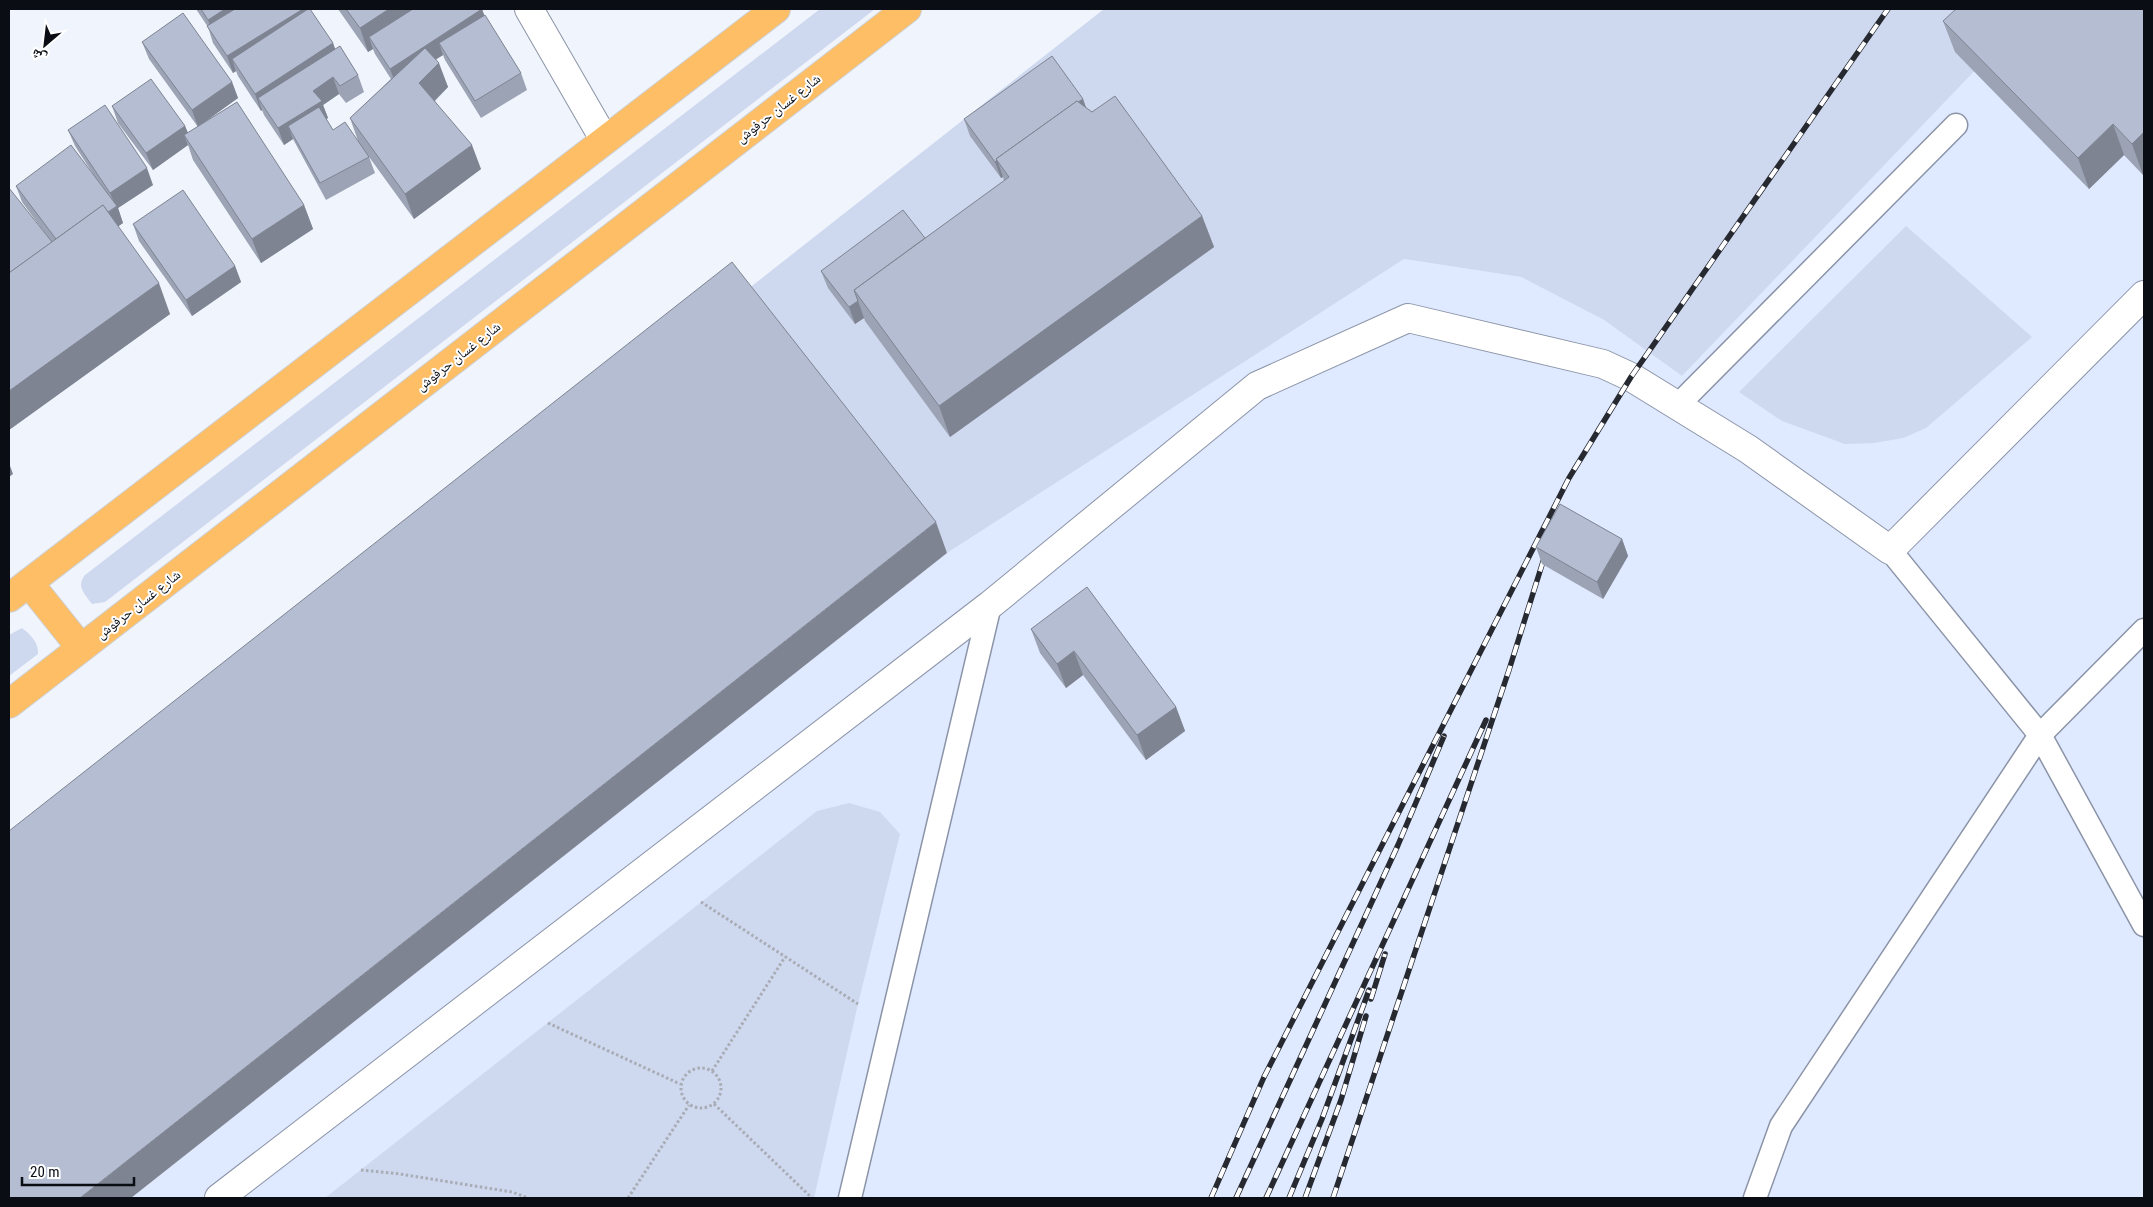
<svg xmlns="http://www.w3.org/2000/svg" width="2153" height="1207" font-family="'Roboto Condensed','Noto Naskh Arabic',sans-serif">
<rect width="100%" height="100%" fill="#f0f4fc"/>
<polygon fill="#dfe9ff" points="2034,9 2144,9 2144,1198 131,1198 947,553 1404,259 1521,277 1604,320 1682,376"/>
<g fill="#ced8ef">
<path d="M820,9H875L105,602L92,604C84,593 76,586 85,575Z"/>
<polygon points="1104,9 2034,9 1682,376 1604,320 1521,277 1404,259 947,553 743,293"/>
<polygon points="1906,226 2032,337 1926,428 1903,438 1874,443 1845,444 1782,421 1739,392"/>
<path d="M22,628C30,634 39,643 38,654L9,676V635Z"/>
<polygon points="849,803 880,812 900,834 858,1004 814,1198 325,1198 817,811"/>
</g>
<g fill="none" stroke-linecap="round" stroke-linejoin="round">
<defs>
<g id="lane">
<polyline points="1677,406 1956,125"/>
<polyline points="1890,550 2040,735 2144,925"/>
<polyline points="850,1198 990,605"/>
<polyline points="1755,1198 1781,1126 2040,735 2144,630"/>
</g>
<g id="street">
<polyline points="529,9 604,139"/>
<polyline points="219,1198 990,605 1257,386 1408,318 1603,364 1631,377 1748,449 1890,550 2144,295"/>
</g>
<g id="primary">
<polyline points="29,583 81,648"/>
<polyline points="9,598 776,9"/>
<polyline points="9,704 907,9"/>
</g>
</defs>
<use href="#lane" stroke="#8b94a7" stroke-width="25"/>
<use href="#street" stroke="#8b94a7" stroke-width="30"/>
<use href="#primary" stroke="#cecfd0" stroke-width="30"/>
<g stroke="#a8acb4" stroke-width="3" stroke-dasharray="2.5 2.5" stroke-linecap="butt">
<polyline points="701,902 858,1004"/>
<polyline points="548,1023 680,1084"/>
<circle cx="701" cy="1088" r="20"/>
<polyline points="712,1071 785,957"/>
<polyline points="714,1104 812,1198"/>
<polyline points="361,1170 400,1174 512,1192 528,1198"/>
<polyline points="628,1198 689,1105"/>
</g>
<use href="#lane" stroke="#fff" stroke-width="22"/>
<use href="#street" stroke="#fff" stroke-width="28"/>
<use href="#primary" stroke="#fdbe66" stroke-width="28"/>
<defs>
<g id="rail">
<polyline points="1371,999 1385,954"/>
<polyline points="1211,1198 1264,1077 1569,478 1631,377 1888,9"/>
<polyline points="1236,1198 1398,845 1444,736"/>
<polyline points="1266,1198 1486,720"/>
<polyline points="1289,1198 1322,1119 1369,990"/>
<polyline points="1305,1198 1341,1100 1366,1016"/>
<polyline points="1333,1198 1509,670 1546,552"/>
</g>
</defs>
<use href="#rail" stroke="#262930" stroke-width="5.5"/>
<use href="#rail" stroke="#fff" stroke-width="4" stroke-dasharray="11" stroke-linecap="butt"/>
</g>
<g fill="#9ba3b4">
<polygon points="196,9 307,9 333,43 335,49 358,75 364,92 346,103 339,94 323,105 328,118 326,119 333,130 358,141 350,118 391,79 375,54 373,49 368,52 338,9 482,9 484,15 521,73 527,90 481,118 445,60 443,55 436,59 448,87 435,101 481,169 414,219 364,150 369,157 375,173 326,200 293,139 284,145 264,115 262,110 261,111 238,76 236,71 233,73 213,43 208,27"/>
<polygon points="2144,9 2144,174 2143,175 2124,155 2089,189 1955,52 1943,21"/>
<polygon points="142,42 232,82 238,98 204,122 304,205 313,229 261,263 193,160 188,145 153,170 118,123 112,106 185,126 188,133 198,127 149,59"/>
<polygon points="1083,99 1086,108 1202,216 1214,247 950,437 865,321 864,318 855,324 828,288 821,271 925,238 1004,181 1003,177 1001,178 970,136 964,119"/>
<polygon points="68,130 153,185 118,208 123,223 118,226 170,314 9,430 50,240 22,202 16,186 93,174 75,146"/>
<polygon points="133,224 235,266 241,282 192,316 139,241"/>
<polygon points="1622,539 1628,556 1603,599 1542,564 1536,547"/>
<polygon points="1031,629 1176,707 1185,731 1146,760 1083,675 1066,688 1040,653"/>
</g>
<g fill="#7e8492">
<polygon points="225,9 258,9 214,36 208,20"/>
<polygon points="303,9 307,9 312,23 232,59 236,71 233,73 227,56"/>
<polygon points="389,9 433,9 369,37 373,49 368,52 360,28"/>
<polygon points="482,9 488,26 439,43 443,55 396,85 390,69"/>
<polygon points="333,43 339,60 258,98 262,110 261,111 255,94"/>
<polygon points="439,63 448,87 428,107 419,83"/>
<polygon points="333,77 339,94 323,105 328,118 295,138 288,126 293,139 284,145 278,128 313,91"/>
<polygon points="232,82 238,98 198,127 192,110"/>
<polygon points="1083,99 1089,116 997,160"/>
<polygon points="2113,124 2124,155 2089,189 2078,158"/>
<polygon points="185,126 192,143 184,135 188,145 153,170 146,153"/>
<polygon points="2144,132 2144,174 2143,175 2132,144"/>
<polygon points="472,145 481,169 414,219 405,194"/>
<polygon points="997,160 1003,177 1001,178 995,162"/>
<polygon points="147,168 153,185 118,208 123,223 67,263 61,247 116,207 110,193"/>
<polygon points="304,205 313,229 261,263 252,239"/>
<polygon points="1202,216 1214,247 950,437 939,406"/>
<polygon points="235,266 241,282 192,316 186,300"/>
<polygon points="159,283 170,314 9,430 9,391"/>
<polygon points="858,301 864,318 855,324 849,307"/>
<polygon points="9,463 13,474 9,477"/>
<polygon points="936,522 947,553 131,1198 80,1198"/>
<polygon points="1622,539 1628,556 1603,599 1597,582"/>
<polygon points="1074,651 1083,675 1066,688 1057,664"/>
<polygon points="1176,707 1185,731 1146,760 1137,735"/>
</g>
<g fill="#b4bdd1" stroke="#7e8492">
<polygon points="201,9 225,9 208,20"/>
<polygon points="235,9 303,9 227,56 207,26"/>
<polygon points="308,9 310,9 333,43 255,94 232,59"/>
<polygon points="346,9 389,9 360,28"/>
<polygon points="413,9 482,9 390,69 369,37"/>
<polygon points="1956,9 2144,9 2144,132 2132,144 2113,124 2078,158 1943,21"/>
<polygon points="183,13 232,82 192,110 142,42"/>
<polygon points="485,15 521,73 475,101 439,43"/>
<polygon points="340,46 358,75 340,86 333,77 313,91 322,101 278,128 258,98"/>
<polygon points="425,48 439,63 419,83 472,145 405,194 350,118"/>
<polygon points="1052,56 1083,99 1078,102 1077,101 996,159 997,160 995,162 964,119"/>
<polygon points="151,79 185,126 146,153 112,106"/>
<polygon points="1115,96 1202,216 939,406 854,290 1009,177 996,159 1077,101 1092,112"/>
<polygon points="237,102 304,205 252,239 184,135"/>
<polygon points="105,105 147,168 110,193 68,130"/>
<polygon points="319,107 333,130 345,122 369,157 320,183 288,126"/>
<polygon points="71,145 117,206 108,212 103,205 56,239 16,186"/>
<polygon points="9,188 52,242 9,273"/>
<polygon points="183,190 235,266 186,300 133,224"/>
<polygon points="103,205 159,283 9,391 9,273"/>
<polygon points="903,210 925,238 854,290 858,301 849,307 821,271"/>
<polygon points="732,262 936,522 80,1198 9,1198 9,831"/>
<polygon points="1560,504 1622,539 1597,582 1536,547"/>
<polygon points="1087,587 1176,707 1137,735 1074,651 1057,664 1031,629"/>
</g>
<g text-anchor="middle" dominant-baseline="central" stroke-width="4" stroke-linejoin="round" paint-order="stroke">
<g font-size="14" fill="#0a0d14" stroke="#fff">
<text transform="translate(778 108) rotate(-38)">شارع غسان حرفوش</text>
<text transform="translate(458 356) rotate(-38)">شارع غسان حرفوش</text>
<text transform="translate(138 604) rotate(-38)">شارع غسان حرفوش</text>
</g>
</g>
<rect width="2153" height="1207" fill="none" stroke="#0a0d14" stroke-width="20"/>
<g transform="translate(45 45) rotate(208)" stroke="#ffffff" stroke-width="4" paint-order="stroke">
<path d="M0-4L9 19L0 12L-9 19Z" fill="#0a0d14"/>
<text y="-8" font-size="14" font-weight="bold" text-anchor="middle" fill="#0a0d14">ش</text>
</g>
<path d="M22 1177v8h112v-8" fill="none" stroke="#0a0d14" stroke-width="2.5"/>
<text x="30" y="1177" font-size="15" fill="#0a0d14" stroke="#ffffff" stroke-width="4" paint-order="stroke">20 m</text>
</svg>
